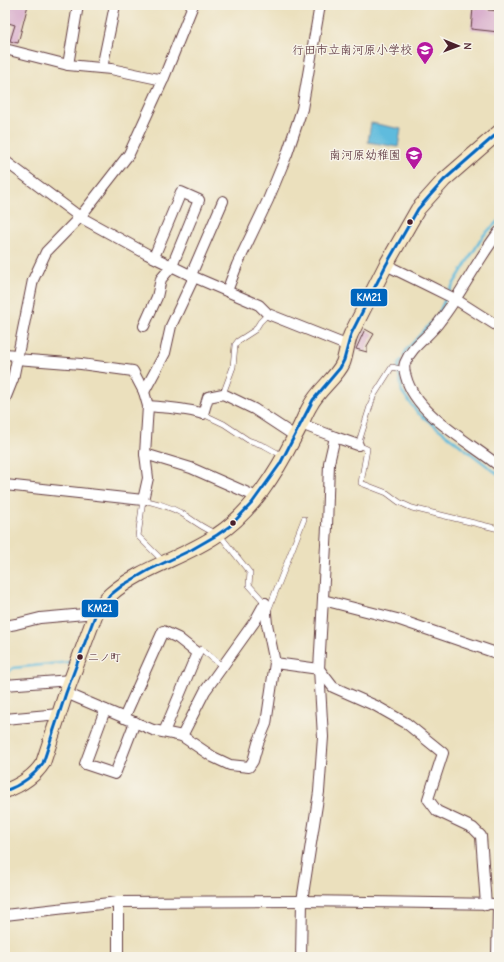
<svg xmlns="http://www.w3.org/2000/svg" width="504" height="962" font-family="'Comic Neue','Klee One',sans-serif">
<rect width="100%" height="100%" fill="#f7f3e8"/>
<filter id="ink" filterUnits="userSpaceOnUse"><feTurbulence type="fractalNoise" baseFrequency=".025" numOctaves="2"/><feDisplacementMap in="SourceGraphic" scale="8" xChannelSelector="R" yChannelSelector="G"/><feConvolveMatrix kernelMatrix="1 2 1 2 8 2 1 2 1" color-interpolation-filters="sRGB"/></filter>
<filter id="wash" filterUnits="userSpaceOnUse"><feTurbulence type="fractalNoise" baseFrequency=".012" numOctaves="4" result="noise"/><feDisplacementMap in="SourceGraphic" scale="16" xChannelSelector="R" yChannelSelector="G"/><feGaussianBlur stdDeviation="0.9" result="paint"/><feColorMatrix in="noise" values="0 0 0 0 0 0 0 0 0 0 0 0 0 0 0 0 0 1.4 0 .05"/><feComposite in="paint" operator="in"/></filter>
<g filter="url(#wash)">
<rect width="100%" height="100%" fill="#ebe0bd"/>
<polygon fill="#5fbbdd" stroke="#546d84" points="371,123 401,129 398,147 368,142"/>
<g fill="none" stroke-linecap="round" stroke-linejoin="round">
<g stroke="#5fbbdd" stroke-width="2.5">
<polyline points="448,293 483,236 499,220"/>
<polyline points="403,356 407,349 438,315 446,297"/>
<polyline points="401,360 398,366 402,392 418,413 499,475"/>
<polyline points="5,675 13,668 70,662 77,644"/>
</g>
</g>
<g id="blocks">
<g fill="#d7aacb">
<polygon points="5,5 28,5 18,43 10,41 15,25 5,22"/>
<polygon points="478,5 489,5 488,10 499,11 499,32 471,29 473,8 477,9"/>
<polygon points="365,329 374,334 367,346 367,352 356,349"/>
</g>
</g>
</g>
<g filter="url(#ink)">
<use href="#blocks" fill-opacity="0" stroke="#623c41" stroke-width="1"/>
<g fill="none" stroke-linecap="round" stroke-linejoin="round">
<defs>
<g id="service">
<polyline points="404,370 392,367 373,397 358,445 367,449 361,483 387,493 399,502 412,508 499,529"/>
<polyline points="223,394 233,367 235,345 238,341 255,330 260,322 268,314"/>
<polyline points="203,414 224,424 248,440 265,446 283,456"/>
<path d="M163,561L138,536L143,500C156,503 169,506 181,513C194,520 205,531 219,534L250,573L249,585L265,603"/>
<polyline points="268,611 304,519"/>
<polyline points="197,653 201,649 222,666"/>
</g>
<g id="minor">
<polyline points="5,49 68,65 111,69 163,80"/>
<polyline points="68,65 78,5"/>
<polyline points="102,68 115,5"/>
<polyline points="5,161 80,217 129,154 163,80 193,5"/>
<path d="M499,232C477,260 462,293 440,321C430,336 412,345 405,363C403,368 405,373 406,377C416,415 470,442 499,466"/>
<polyline points="386,265 429,286 455,299 499,327"/>
<polyline points="191,275 223,201"/>
<polyline points="227,291 237,265 268,200 287,154 302,109 320,5"/>
<polyline points="144,326 157,297 161,279 172,266 199,200 181,192 154,257"/>
<polyline points="5,354 17,355"/>
<polyline points="144,392 165,353 171,326 194,277"/>
<polyline points="5,399 13,379 33,280 46,252 80,217 147,254 194,277 259,305 268,314 346,345"/>
<path d="M148,406C167,408 186,408 203,414L208,397L223,394L254,409L295,436"/>
<polyline points="301,424 335,437 358,445"/>
<polyline points="145,454 191,468 257,497"/>
<polyline points="5,485 143,500 148,478 145,454 148,406 144,392 133,371 81,364 16,359"/>
<polyline points="323,600 397,619 499,654"/>
<polyline points="265,603 267,624 275,663 319,669 333,687 376,706 406,723 443,753 428,799 437,811 473,828 481,836 486,905"/>
<polyline points="5,626 16,624 40,618 96,613"/>
<polyline points="5,685 71,680"/>
<polyline points="66,693 153,730 182,736 213,757 230,765 249,767 253,761 258,743 266,724 275,663"/>
<polyline points="105,710 85,764 115,774 135,722"/>
<polyline points="124,718 163,631 178,638 197,653 164,732"/>
<polyline points="5,719 59,714"/>
<polyline points="182,736 205,691 255,621 265,603"/>
<polyline points="118,902 118,957"/>
<polyline points="5,915 118,902 302,901 499,904"/>
<polyline points="301,957 302,901 319,792 323,737 319,669 327,527 329,463 335,437"/>
<polyline points="497,957 498,905"/>
</g>
<path id="secondary" d="M5,791C21,785 34,777 43,763L66,693L96,613C101,606 105,599 111,594C142,567 184,558 217,535C252,512 276,473 295,436C301,426 304,416 310,406C318,390 337,377 343,363C346,355 347,343 351,334L386,265L418,209L444,180L499,132"/>
</defs>
<use href="#service" stroke="#623c41" stroke-width="6"/>
<use href="#minor" stroke="#623c41" stroke-width="12"/>
<use href="#secondary" stroke="#623c41" stroke-width="16"/>
<use href="#service" stroke="#fff" stroke-width="5"/>
<use href="#minor" stroke="#fff" stroke-width="10"/>
<use href="#secondary" stroke="#f7e9c3" stroke-width="14"/>
<defs>
<path id="bus-1" d="M5,791C21,785 33,777 43,763L66,693L96,613L109,596L123,585L149,570L191,550L217,535L230,526L252,503L280,464L313,400L340,368L344,360L351,334L386,265L418,209L444,180L499,132"/>
</defs>
<use href="#bus-1" stroke="#f7f3e8" stroke-width="6"/>
<use href="#bus-1" stroke="#0065bd" stroke-width="3"/>
</g>
</g>
<defs>
<symbol id="school-pin" viewBox="-11 -11 22 30"><path d="M0 17L-7.5 6A9.5 9.5 0 1 1 7.5 6Z" fill="#b5179e" stroke="#f7f3e8"/><path d="M0-5L7-2L0 1L-7-2ZM-4 1L0 2.5L4 1V4Q0 6-4 4Z" fill="#fff"/></symbol>
</defs>
<g fill-rule="evenodd">
<use href="#school-pin" x="415" y="40" width="20" height="27"/>
<use href="#school-pin" x="404" y="145" width="20" height="27"/>
</g>
<g fill="#4a1f2b" stroke="#f7f3e8" stroke-width="1.5">
<circle cx="410" cy="222" r="3.5"/>
<circle cx="233" cy="523" r="3.5"/>
<circle cx="80" cy="657" r="3.5"/>
</g>
<g text-anchor="middle" dominant-baseline="central" stroke-width="3" stroke-linejoin="round" paint-order="stroke">
<g font-size="11" fill="#4a1f2b" stroke="#f7f3e8" text-anchor="start">
<text x="88" y="657">二ノ町</text>
</g>
<g font-size="12" fill="#4a1f2b" stroke="#f7f3e8" text-anchor="end">
<text x="412" y="50">行田市立南河原小学校</text>
<text x="401" y="155">南河原幼稚園</text>
</g>
</g>
<g stroke="#f7f3e8" stroke-width="1.5">
<rect x="350" y="288" width="38" height="19" rx="4" fill="#0065bd"/>
<rect x="81" y="599" width="38" height="19" rx="4" fill="#0065bd"/>
</g>
<g font-size="11" text-anchor="middle" font-weight="bold" fill="#fff">
<text x="369" y="301">KM21</text>
<text x="100" y="612">KM21</text>
</g>
<rect width="504" height="962" fill="none" stroke="#f7f3e8" stroke-width="20"/>
<g transform="translate(458 46) rotate(91)" stroke="#f7f3e8" stroke-width="3" paint-order="stroke">
<path d="M0-3L7 15L0 10L-7 15Z" fill="#4a1f2b"/>
<text y="-6" font-size="11" font-weight="bold" text-anchor="middle" fill="#4a1f2b">N</text>
</g>
</svg>
